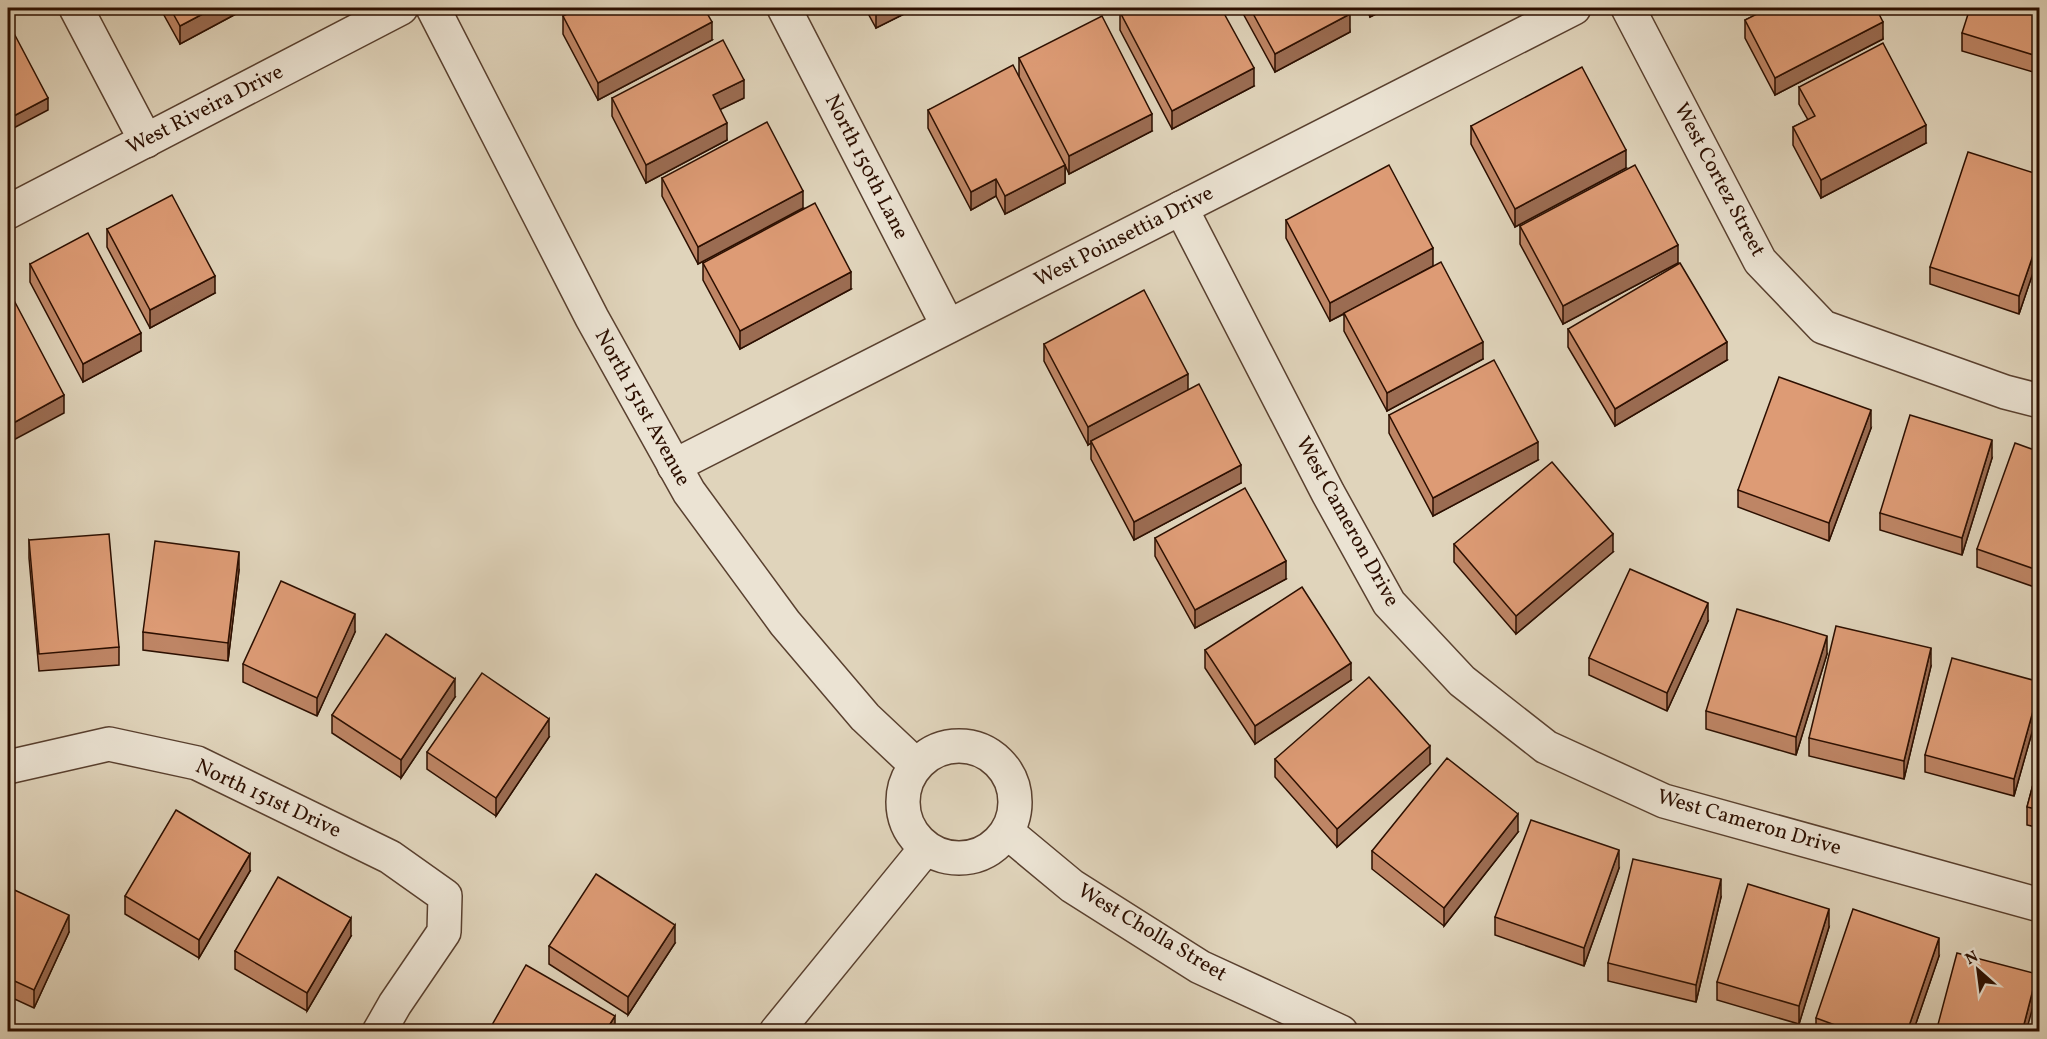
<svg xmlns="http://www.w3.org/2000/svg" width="2047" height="1039" font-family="Vollkorn,serif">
<rect width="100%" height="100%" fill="#e0d4bb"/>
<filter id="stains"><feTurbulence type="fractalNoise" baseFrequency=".00333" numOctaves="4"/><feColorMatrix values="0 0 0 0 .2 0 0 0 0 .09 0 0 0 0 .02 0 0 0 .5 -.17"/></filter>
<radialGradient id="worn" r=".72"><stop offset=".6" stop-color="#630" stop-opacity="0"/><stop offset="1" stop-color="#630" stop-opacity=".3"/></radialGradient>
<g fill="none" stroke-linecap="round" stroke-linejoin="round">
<defs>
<g id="minor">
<polyline points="76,8 146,141"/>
<polyline points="433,8 592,318 689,492 785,623 865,717 916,765"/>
<polyline points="784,8 948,326"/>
<polyline points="1628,8 1760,261 1823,327 2005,392 2040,401"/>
<polyline points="1181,208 1328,493 1389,603 1462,681 1546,747 1664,801 2040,905"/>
<polyline points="8,212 401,8"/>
<polyline points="674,466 1574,8"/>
<circle cx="959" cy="802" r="56"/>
<polyline points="8,767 109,744 197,763 390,857 445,896 444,932 395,1004 379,1032"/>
<polyline points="1007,832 1072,886 1200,967 1341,1032"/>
<polyline points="776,1032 926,848"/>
</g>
</defs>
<use href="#minor" stroke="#59402f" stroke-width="36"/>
<use href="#minor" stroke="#ebe3d3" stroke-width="33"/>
</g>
<g fill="#be8565" stroke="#2c0f00" stroke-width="1.5">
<polygon points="160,8 247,8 180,44"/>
<polygon points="865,8 916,8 876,28"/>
<polygon points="1240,8 1346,8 1350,32 1275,72"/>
<polygon points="1366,8 1388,8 1370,17"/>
<polygon points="1755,8 1876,8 1883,39 1775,95 1745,38 1745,20 1758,14"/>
<polygon points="2040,8 2040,74 1962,51 1962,33"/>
<polygon points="1120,12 1254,86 1172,129 1120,30"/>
<polygon points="563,16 712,40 598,100 563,34"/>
<polygon points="1019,58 1152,131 1069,174 1065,165 1065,183 1005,214 996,196 971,210 928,128 928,110 1019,76"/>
<polygon points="1799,87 1926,143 1821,198 1793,145 1793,127 1808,120 1799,104"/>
<polygon points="612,98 744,98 720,109 727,140 646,183 612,116"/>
<polygon points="1471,126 1626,168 1515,227 1471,144"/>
<polygon points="2040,175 2040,252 2019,314 1930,284 1930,267"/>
<polygon points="662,178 803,208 698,264 662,196"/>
<polygon points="1286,220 1433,266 1483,359 1387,411 1344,331 1344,314 1330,321 1286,238"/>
<polygon points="1520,226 1678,263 1563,324 1520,244"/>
<polygon points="107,229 215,293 150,328 107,247"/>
<polygon points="703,263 851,289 740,349 703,280"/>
<polygon points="30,264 141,351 83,382 30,282"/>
<polygon points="1568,329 1727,360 1615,426 1568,347"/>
<polygon points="1044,344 1188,390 1241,483 1134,540 1091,459 1091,443 1088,445 1044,361"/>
<polygon points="1389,415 1538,460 1433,516 1389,433"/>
<polygon points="1871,428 1829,541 1738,507 1738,490"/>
<polygon points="2040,452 2040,589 1977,567 1977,549"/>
<polygon points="1992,458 1962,555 1880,530 1880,513"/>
<polygon points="1155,538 1286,579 1195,628 1155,556"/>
<polygon points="29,540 119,647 119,665 39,671 29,558"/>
<polygon points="1454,544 1613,552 1516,634 1454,562"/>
<polygon points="239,570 228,661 143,650 143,632"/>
<polygon points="1708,621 1667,711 1589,675 1589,658"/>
<polygon points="355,632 317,716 243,682 243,664"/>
<polygon points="1205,650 1351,680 1255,744 1205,668"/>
<polygon points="1827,654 1796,755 1706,729 1706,711"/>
<polygon points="1931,666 1904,779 1809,756 1809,738"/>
<polygon points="2040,682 2040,704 2014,796 1925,772 1925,755"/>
<polygon points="455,697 401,778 332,733 332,715"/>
<polygon points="549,737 496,816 427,769 427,752"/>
<polygon points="2040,758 2040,828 2027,825 2027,807"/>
<polygon points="1275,759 1430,764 1337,847 1275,777"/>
<polygon points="1518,832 1444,926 1372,869 1372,851"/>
<polygon points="1619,868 1584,966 1495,935 1495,917"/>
<polygon points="250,871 199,958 125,914 125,896"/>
<polygon points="8,887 69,932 34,1008 8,996"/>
<polygon points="1721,897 1696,1002 1608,981 1608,963"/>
<polygon points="1829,927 1799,1024 1717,1000 1717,982"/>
<polygon points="351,936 307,1011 235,969 235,951"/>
<polygon points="675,943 628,1015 549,964 549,946"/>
<polygon points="1939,956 1913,1032 1816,1032 1816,1018"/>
</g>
<g fill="#9b6c52" stroke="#2c0f00" stroke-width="1.5">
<polygon points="214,8 247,8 180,44 180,26"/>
<polygon points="882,8 916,8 876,28 876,11"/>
<polygon points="1370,8 1388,8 1370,17"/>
<polygon points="1350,14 1350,32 1275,72 1275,54"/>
<polygon points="712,22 712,40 598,100 598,83"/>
<polygon points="1883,22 1883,39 1775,95 1775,78"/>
<polygon points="1254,68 1254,86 1172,129 1172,111"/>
<polygon points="744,80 744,98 713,113 713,95"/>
<polygon points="48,98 48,110 8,131 8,119"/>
<polygon points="1152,114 1152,131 1069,174 1069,156"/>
<polygon points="727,123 727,140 646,183 646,165"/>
<polygon points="1926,125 1926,143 1821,198 1821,180"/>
<polygon points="1626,150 1626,168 1515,227 1515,209"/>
<polygon points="1065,165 1065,183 1005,214 1005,196"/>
<polygon points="996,179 996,196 971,210 971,192"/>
<polygon points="803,191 803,208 698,264 698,247"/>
<polygon points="2040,235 2040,252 2019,314 2019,296"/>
<polygon points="1678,245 1678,263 1563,324 1563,306"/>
<polygon points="1433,248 1433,266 1330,321 1330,303"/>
<polygon points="851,272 851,289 740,349 740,331"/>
<polygon points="215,276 215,293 150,328 150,310"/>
<polygon points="141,333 141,351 83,382 83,364"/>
<polygon points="1483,342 1483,359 1387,411 1387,393"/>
<polygon points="1727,342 1727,360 1615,426 1615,409"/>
<polygon points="1188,374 1188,392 1091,441 1091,443 1088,445 1088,427"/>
<polygon points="64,395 64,413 8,443 8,426"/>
<polygon points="1871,410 1871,428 1829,541 1829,523"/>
<polygon points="1992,440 1992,458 1962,555 1962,538"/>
<polygon points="1538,442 1538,460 1433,516 1433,498"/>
<polygon points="1241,465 1241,483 1134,540 1134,522"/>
<polygon points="1613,534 1613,552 1516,634 1516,616"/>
<polygon points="239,552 239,570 228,661 228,643"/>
<polygon points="1286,561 1286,579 1195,628 1195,610"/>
<polygon points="1708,603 1708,621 1667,711 1667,693"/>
<polygon points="355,614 355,632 317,716 317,698"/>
<polygon points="1827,636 1827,654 1796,755 1796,737"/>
<polygon points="1931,648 1931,666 1904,779 1904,761"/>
<polygon points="13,651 13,669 8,672 8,654"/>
<polygon points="1351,663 1351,680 1255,744 1255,726"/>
<polygon points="455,679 455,697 401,778 401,760"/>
<polygon points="2040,686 2040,704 2014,796 2014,779"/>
<polygon points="549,719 549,737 496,816 496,798"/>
<polygon points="1430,746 1430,764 1337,847 1337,829"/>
<polygon points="1518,814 1518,832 1444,926 1444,908"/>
<polygon points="1619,850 1619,868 1584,966 1584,948"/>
<polygon points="250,854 250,871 199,958 199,940"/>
<polygon points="1721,879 1721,897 1696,1002 1696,985"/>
<polygon points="1829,909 1829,927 1799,1024 1799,1006"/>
<polygon points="69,915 69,932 34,1008 34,990"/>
<polygon points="351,918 351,936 307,1011 307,993"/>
<polygon points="675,925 675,943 628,1015 628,997"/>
<polygon points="1939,938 1939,956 1913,1032 1907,1032"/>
<polygon points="2037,974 2037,992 2026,1032 2022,1032"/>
<polygon points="615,1016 615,1032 605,1032"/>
</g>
<g fill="#dd9b75" stroke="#2c0f00" stroke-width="1.5">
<polygon points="170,8 214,8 180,26"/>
<polygon points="579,8 704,8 712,22 598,83 563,16"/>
<polygon points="875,8 882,8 876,11"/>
<polygon points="1129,8 1221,8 1254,68 1172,111 1120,12"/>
<polygon points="1250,8 1346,8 1350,14 1275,54"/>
<polygon points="1764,8 1876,8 1883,22 1775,78 1745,20 1765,10"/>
<polygon points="1970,8 2040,8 2040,57 1962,33"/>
<polygon points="1102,16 1152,114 1069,156 1019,58"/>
<polygon points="8,22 48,98 8,119"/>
<polygon points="723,40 744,80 713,95 727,123 646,165 612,98"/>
<polygon points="1883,43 1926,125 1821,180 1793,127 1815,116 1799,87"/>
<polygon points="1013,65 1065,165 1005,196 996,179 971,192 928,110"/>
<polygon points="1582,67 1626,150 1515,209 1471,126"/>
<polygon points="767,122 803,191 698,247 662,178"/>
<polygon points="1968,152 2040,175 2040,235 2019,296 1930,267"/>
<polygon points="1389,165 1433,248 1330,303 1286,220"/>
<polygon points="1635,165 1678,245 1563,306 1520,226"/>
<polygon points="172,195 215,276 150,310 107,229"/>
<polygon points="815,203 851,272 740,331 703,263"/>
<polygon points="88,233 141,333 83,364 30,264"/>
<polygon points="1441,262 1483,342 1387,393 1344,313"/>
<polygon points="1680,263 1727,342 1615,409 1568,329"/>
<polygon points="8,289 64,395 8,426"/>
<polygon points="1144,290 1188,374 1088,427 1044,344"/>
<polygon points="1494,360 1538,442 1433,498 1389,415"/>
<polygon points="1779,377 1871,410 1829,523 1738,490"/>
<polygon points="1199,384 1241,465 1134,522 1091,441"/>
<polygon points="1910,415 1992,440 1962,538 1880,513"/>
<polygon points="2015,443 2040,452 2040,571 1977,549"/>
<polygon points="1552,462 1613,534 1516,616 1454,544"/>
<polygon points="1245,488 1286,561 1195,610 1155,538"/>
<polygon points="109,534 119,647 39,654 29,540"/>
<polygon points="155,541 239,552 228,643 143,632"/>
<polygon points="1630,569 1708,603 1667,693 1589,658"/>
<polygon points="281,581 355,614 317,698 243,664"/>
<polygon points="1302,587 1351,663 1255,726 1205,650"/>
<polygon points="1737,609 1827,636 1796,737 1706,711"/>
<polygon points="1836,626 1931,648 1904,761 1809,738"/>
<polygon points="386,634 455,679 401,760 332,715"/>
<polygon points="8,641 13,651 8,654"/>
<polygon points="1952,658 2040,682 2040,686 2014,779 1925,755"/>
<polygon points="482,673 549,719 496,798 427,752"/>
<polygon points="1369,677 1430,746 1337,829 1275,759"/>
<polygon points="1447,758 1518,814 1444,908 1372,851"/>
<polygon points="2040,758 2040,810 2027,807"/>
<polygon points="176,810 250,854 199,940 125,896"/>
<polygon points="1531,820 1619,850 1584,948 1495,917"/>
<polygon points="1633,859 1721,879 1696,985 1608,963"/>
<polygon points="596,874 675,925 628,997 549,946"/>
<polygon points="278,877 351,918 307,993 235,951"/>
<polygon points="1748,884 1829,909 1799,1006 1717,982"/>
<polygon points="8,887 69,915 34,990 8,978"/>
<polygon points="1853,909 1939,938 1907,1032 1854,1032 1816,1018"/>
<polygon points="1957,953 2037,974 2022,1032 1936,1032"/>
<polygon points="526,965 615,1016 605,1032 488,1032"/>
<polygon points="8,1024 23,1029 23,1032 8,1032"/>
<polygon points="1033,1028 1074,1032 1032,1032"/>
</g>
<g text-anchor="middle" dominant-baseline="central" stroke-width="6" stroke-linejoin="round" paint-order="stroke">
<g font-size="21" fill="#2c0f00" stroke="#ebe3d3">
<text transform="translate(205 110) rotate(-27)">West Riveira Drive</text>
<text transform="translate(866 167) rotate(63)">North 150th Lane</text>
<text transform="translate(1719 180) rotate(62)">West Cortez Street</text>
<text transform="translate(1124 237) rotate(-27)">West Poinsettia Drive</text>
<text transform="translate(642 408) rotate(61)">North 151st Avenue</text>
<text transform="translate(1347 522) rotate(61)">West Cameron Drive</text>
<text transform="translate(268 799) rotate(25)">North 151st Drive</text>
<text transform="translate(1749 823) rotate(16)">West Cameron Drive</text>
<text transform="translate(1152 933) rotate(31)">West Cholla Street</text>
</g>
</g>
<rect width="2047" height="1039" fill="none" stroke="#e0d4bb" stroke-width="30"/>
<rect x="9" y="9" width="2029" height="1021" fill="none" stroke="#2c0f00" stroke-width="3"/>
<rect x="15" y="15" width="2017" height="1009" fill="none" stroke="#2c0f00" stroke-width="1.5"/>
<g transform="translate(1978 970) rotate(332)" stroke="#ebe3d3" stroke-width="4.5" paint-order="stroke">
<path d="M0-4.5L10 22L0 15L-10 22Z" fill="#2c0f00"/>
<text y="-9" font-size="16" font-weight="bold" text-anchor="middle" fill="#2c0f00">N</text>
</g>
<rect width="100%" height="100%" filter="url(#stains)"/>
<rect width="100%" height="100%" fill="url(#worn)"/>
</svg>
